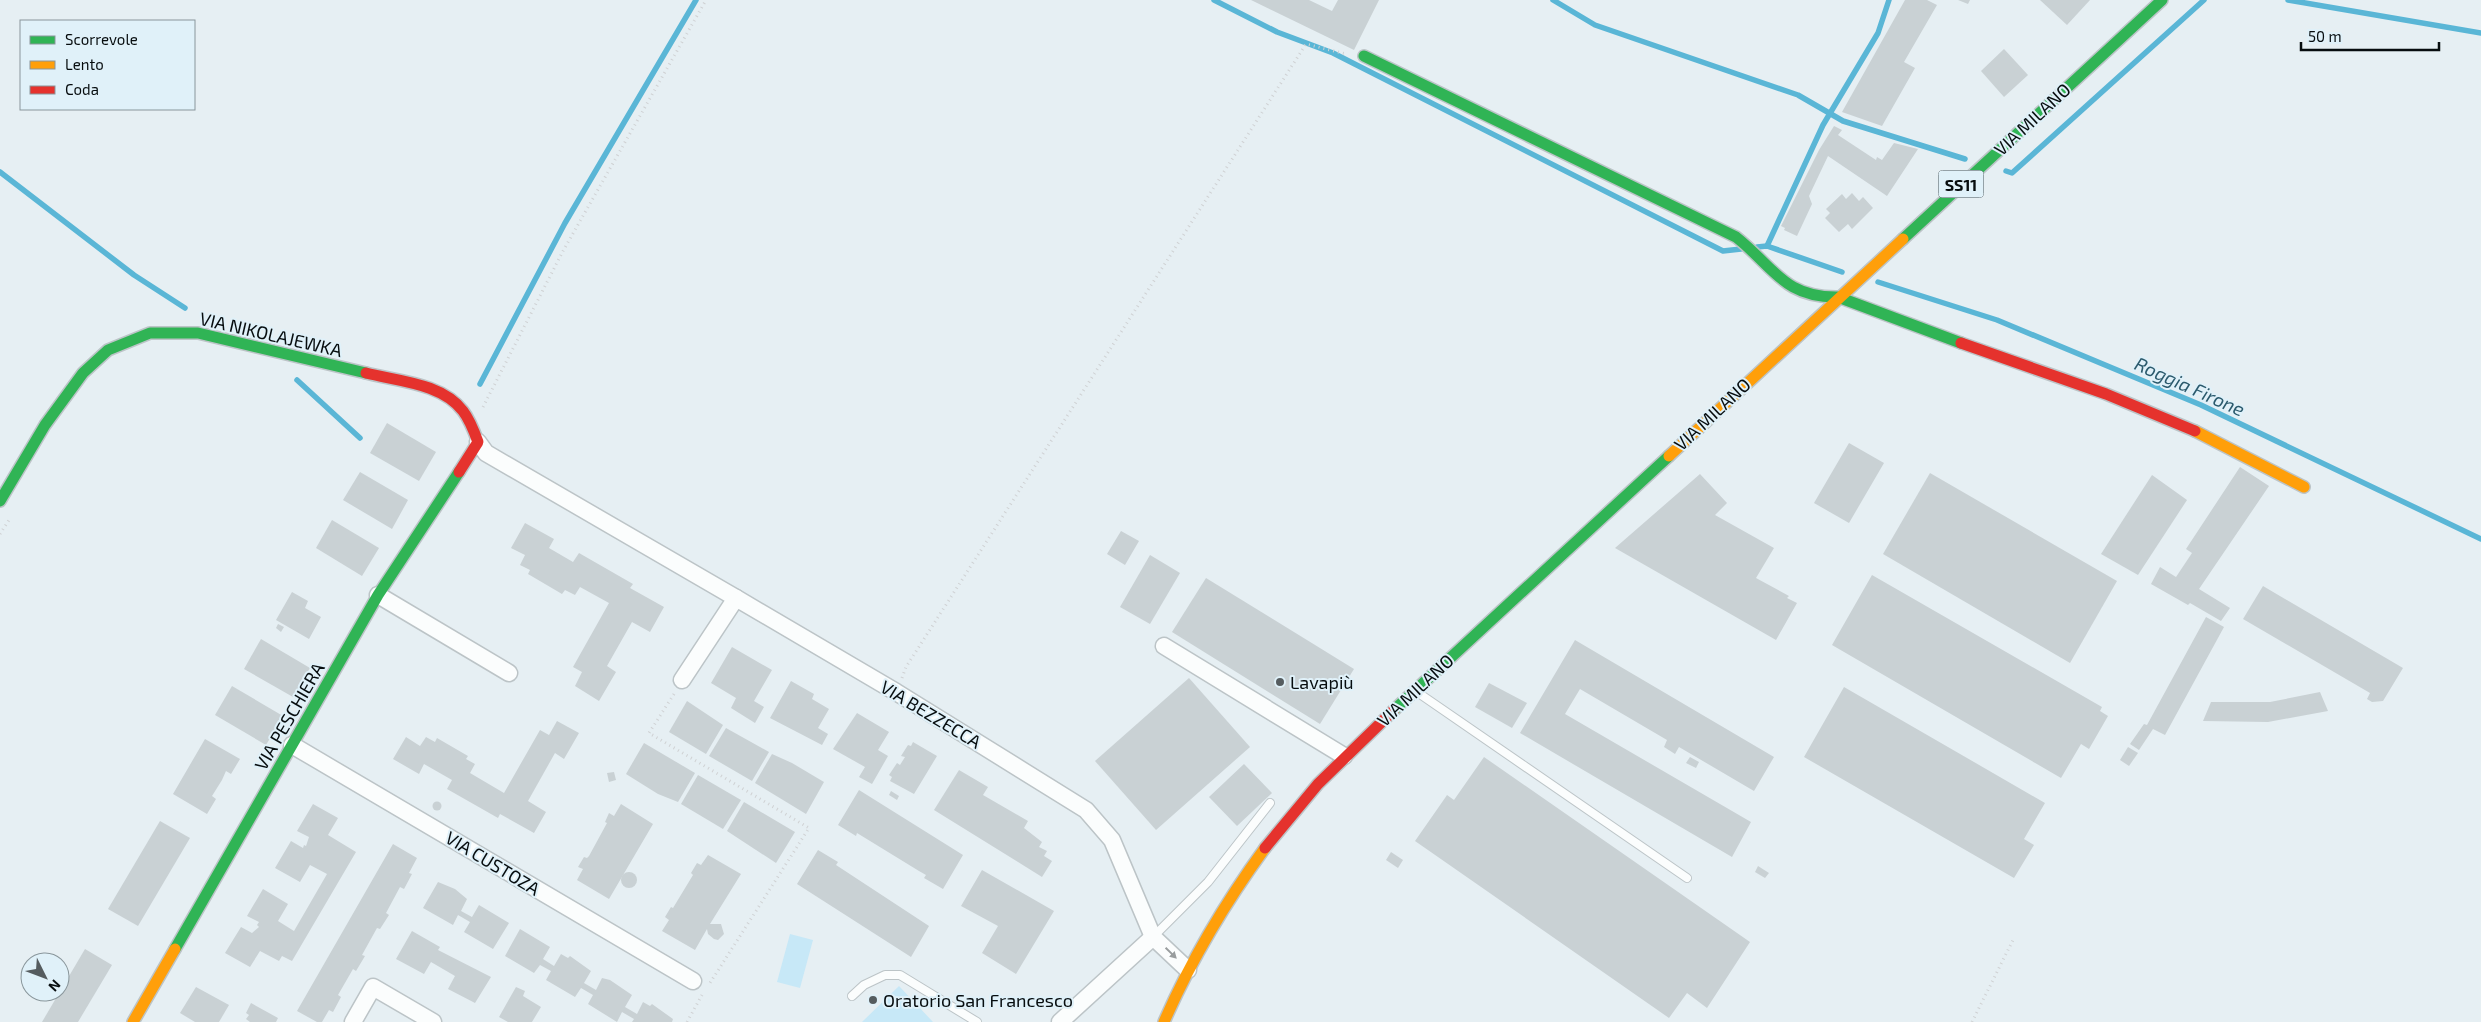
<svg xmlns="http://www.w3.org/2000/svg" width="2481" height="1022" font-family="'Exo 2',sans-serif">
<rect width="100%" height="100%" fill="#e6eff3"/>
<g fill="#c7e8f7">
<polygon points="790,934 813,940 800,988 777,982"/>
<polygon points="899,986 933,1022 862,1022"/>
</g>
<g fill="none" stroke-linecap="round" stroke-linejoin="round">
<g stroke="#5ab6d6" stroke-width="5.5">
<polyline points="1214,0 1277,32 1333,53 1723,251 1741,249"/>
<polyline points="1553,0 1595,25 1798,95 1843,121 1965,159"/>
<polyline points="2288,0 2481,33"/>
<polyline points="2006,171 2012,173 2204,0"/>
<polyline points="0,172 134,275 185,308"/>
<polyline points="1767,246 1823,125 1878,33 1889,0"/>
<polyline points="1757,247 1767,246 1842,272"/>
<polyline points="1878,282 1997,320 2201,405 2481,539"/>
<polyline points="297,380 360,438"/>
<polyline points="480,384 565,223 696,0"/>
</g>
</g>
<g fill="#c9d1d4">
<polygon points="1251,0 1309,0 1332,11 1338,0 1379,0 1354,50"/>
<polygon points="1905,0 1927,0 1937,5 1904,62 1915,68 1882,126 1842,112"/>
<polygon points="1958,0 1970,0 1968,4"/>
<polygon points="2040,0 2090,0 2067,25"/>
<polygon points="2004,49 2028,75 2004,97 1981,71"/>
<polygon points="1834,126 1842,130 1838,135 1876,160 1877,157 1882,160 1894,143 1918,149 1887,196 1828,156 1809,196 1812,204 1797,236 1784,230 1785,228 1781,226 1819,150"/>
<polygon points="1852,193 1859,201 1863,197 1873,208 1852,229 1848,224 1839,232 1825,218 1830,213 1826,209 1842,194 1846,199"/>
<polygon points="387,423 436,452 419,481 370,453"/>
<polygon points="1849,443 1884,463 1849,523 1814,503"/>
<polygon points="2240,467 2269,486 2199,589 2230,608 2221,621 2190,603 2188,605 2151,584 2160,567 2176,577 2192,553 2186,549"/>
<polygon points="360,472 408,500 392,529 343,500"/>
<polygon points="1930,473 2117,581 2070,663 1883,554"/>
<polygon points="1700,474 1727,503 1715,515 1774,548 1756,578 1789,596 1787,598 1797,603 1776,640 1615,548"/>
<polygon points="2152,475 2187,500 2138,575 2101,554"/>
<polygon points="332,520 379,548 362,576 316,548"/>
<polygon points="525,523 554,539 549,548 573,562 579,553 633,584 630,588 664,607 650,632 632,622 607,666 616,672 599,701 575,686 582,672 573,667 609,603 580,587 575,595 565,590 562,594 528,574 530,570 520,565 525,555 511,548"/>
<polygon points="1121,531 1139,541 1125,565 1107,554"/>
<polygon points="1150,555 1180,573 1150,624 1120,607"/>
<polygon points="1872,575 2102,707 2100,711 2108,716 2089,749 2081,744 2061,778 1832,645"/>
<polygon points="1206,578 1354,669 1320,724 1172,632"/>
<polygon points="2263,586 2403,668 2383,701 2372,702 2367,699 2370,693 2243,619"/>
<polygon points="292,592 308,601 305,608 321,617 309,639 276,620"/>
<polygon points="2206,617 2224,627 2165,735 2153,729 2139,750 2130,744 2144,724 2147,725"/>
<polygon points="278,624 284,627 281,632 276,628"/>
<polygon points="261,639 310,668 293,697 244,669"/>
<polygon points="1575,640 1774,757 1754,791 1679,747 1675,754 1664,747 1667,740 1580,689 1565,714 1751,822 1732,857 1520,733"/>
<polygon points="732,647 772,670 754,701 764,707 755,723 731,708 736,698 711,683"/>
<polygon points="1189,678 1250,747 1156,830 1095,761"/>
<polygon points="791,681 814,694 812,699 829,709 818,728 828,734 822,745 770,718"/>
<polygon points="1489,683 1527,703 1512,728 1475,707"/>
<polygon points="232,686 283,716 266,745 215,715"/>
<polygon points="1844,687 2045,803 2024,839 2034,845 2014,878 1804,757"/>
<polygon points="2320,692 2328,711 2268,722 2203,721 2211,702 2270,702"/>
<polygon points="687,701 723,725 706,754 669,732"/>
<polygon points="857,713 889,732 878,750 888,756 872,784 859,777 865,767 833,749"/>
<polygon points="557,721 579,733 564,759 555,753 528,801 546,812 534,833 500,814 498,818 447,789 452,780 424,764 419,774 393,759 406,737 420,746 426,737 435,742 437,738 468,756 466,759 475,764 470,773 504,793 540,730 549,735"/>
<polygon points="726,728 769,752 752,781 709,756"/>
<polygon points="205,739 240,759 231,774 226,771 222,780 212,796 216,799 207,814 173,794"/>
<polygon points="913,742 937,756 914,794 890,781 892,777 889,775 897,763 900,765 905,757 901,756 908,745 911,746"/>
<polygon points="644,743 695,773 678,802 658,794 626,774"/>
<polygon points="2128,747 2138,753 2129,766 2120,760"/>
<polygon points="772,754 792,763 824,782 806,814 755,783"/>
<polygon points="1484,757 1750,942 1707,1008 1687,993 1669,1018 1415,841 1445,798 1447,795 1454,800"/>
<polygon points="1690,757 1699,762 1696,768 1686,763"/>
<polygon points="1244,764 1272,793 1237,826 1209,797"/>
<polygon points="959,770 988,787 983,795 1028,821 1024,828 1042,842 1039,847 1047,851 1044,856 1052,861 1042,877 934,810"/>
<polygon points="614,772 616,780 609,782 607,773"/>
<polygon points="698,775 741,800 723,829 681,804"/>
<polygon points="859,790 963,855 943,889 924,878 926,875 919,871 857,833 856,836 838,825"/>
<polygon points="891,791 899,796 897,800 889,795"/>
<circle cx="437" cy="806" r="4.5"/>
<polygon points="744,802 795,832 776,863 727,831"/>
<polygon points="313,804 338,818 328,835 356,852 292,961 282,956 279,961 260,951 250,967 225,953 241,927 252,933 259,927 257,925 259,922 247,916 263,889 288,904 278,921 294,931 327,874 310,865 300,882 275,868 291,841 303,848 304,845 306,846 309,837 297,831"/>
<polygon points="621,804 653,824 609,899 577,880 583,869 578,867 584,857 587,858 589,856 607,823 605,822 609,813 614,816"/>
<polygon points="160,821 190,838 138,926 108,909"/>
<polygon points="393,844 417,858 409,873 412,874 404,889 400,887 386,913 389,915 380,929 377,928 362,955 365,956 356,971 353,969 338,995 341,997 333,1012 329,1010 322,1022 317,1022 297,1011"/>
<polygon points="818,850 838,862 836,865 929,926 911,957 797,884"/>
<polygon points="1391,852 1403,860 1398,868 1386,860"/>
<polygon points="708,855 741,874 710,924 721,924 724,934 718,940 714,939 708,934 707,929 695,950 662,931 669,920 665,917 671,907 673,908 693,875 691,873 697,863 701,865"/>
<polygon points="1758,866 1769,873 1765,878 1755,872"/>
<polygon points="982,870 1054,911 1016,974 982,953 998,926 961,906"/>
<circle cx="629" cy="880" r="8"/>
<polygon points="438,882 455,889 467,899 461,911 472,917 479,905 509,923 493,949 464,932 470,922 458,915 453,925 423,908"/>
<polygon points="520,929 550,947 543,959 554,966 561,954 568,958 570,956 591,971 584,983 596,990 602,978 610,980 632,995 625,1007 637,1014 643,1002 650,1006 652,1004 673,1019 672,1022 632,1022 634,1019 622,1012 617,1022 588,1004 593,995 581,988 575,997 546,980 551,971 540,965 534,973 505,956"/>
<polygon points="412,931 440,947 438,950 491,977 475,1003 448,989 455,976 431,962 424,974 396,959"/>
<polygon points="85,949 112,965 78,1022 42,1022"/>
<polygon points="196,987 229,1005 219,1022 195,1022 180,1013"/>
<polygon points="516,987 525,991 523,996 541,1007 532,1022 508,1022 499,1017"/>
<polygon points="251,1003 278,1018 276,1022 250,1022 246,1019 249,1015 246,1013"/>
</g>
<g fill="none" stroke-linecap="round" stroke-linejoin="round">
<defs>
<g id="lane">
<polyline points="1417,692 1687,878"/>
<polyline points="1153,937 1208,882 1270,803"/>
<polyline points="852,996 864,985 885,975 900,975 977,1022"/>
</g>
<g id="street">
<polyline points="478,442 486,453 736,598"/>
<polyline points="378,595 509,673"/>
<polyline points="1164,646 1344,756"/>
<polyline points="682,680 736,598 896,692 1086,810 1112,840 1153,937 1188,970"/>
<polyline points="292,745 693,981"/>
<polyline points="353,1022 373,987 433,1022"/>
<polyline points="1060,1022 1153,937"/>
</g>
<g id="fast">
<path d="M1364,56L1736,237C1774,267 1784,298 1838,297L1961,343"/>
<polyline points="1903,239 2162,0"/>
<polyline points="0,501 45,425 83,373 108,350 150,333 198,333 366,373"/>
<polyline points="1394,710 1669,456"/>
<polyline points="175,949 378,595 459,472"/>
</g>
<g id="slow">
<polyline points="2195,431 2304,487"/>
<polyline points="1669,456 1903,239"/>
<polyline points="133,1022 175,949"/>
<path d="M1164,1022C1191,960 1225,903 1265,848"/>
</g>
<g id="jam">
<polyline points="1961,343 2106,394 2195,431"/>
<path d="M366,373C397,381 442,383 463,411C470,420 474,431 478,442L459,472"/>
<polyline points="1265,848 1318,784 1394,710"/>
</g>
</defs>
<use href="#lane" stroke="#bcc4c7" stroke-width="10"/>
<use href="#street" stroke="#bcc4c7" stroke-width="19"/>
<use href="#fast" stroke="#bcc4c7" stroke-width="14"/>
<use href="#slow" stroke="#bcc4c7" stroke-width="14"/>
<use href="#jam" stroke="#bcc4c7" stroke-width="14"/>
<g stroke="#cfd1d3" stroke-width="3" stroke-dasharray="1 4" stroke-linecap="butt">
<polyline points="483,407 563,251 706,0"/>
<polyline points="0,534 9,520"/>
<polyline points="902,678 906,667 1306,44 1346,54"/>
<polyline points="674,694 649,733 809,828 710,983"/>
<polyline points="687,1022 702,995"/>
<polyline points="1972,1022 2013,940"/>
</g>
<use href="#lane" stroke="#fbfdfd" stroke-width="8"/>
<use href="#street" stroke="#fbfdfd" stroke-width="16"/>
<use href="#fast" stroke="#30b455" stroke-width="11"/>
<use href="#slow" stroke="#ff9f0a" stroke-width="11"/>
<use href="#jam" stroke="#e5322d" stroke-width="11"/>
</g>
<defs><path id="oneway-solid" d="M-6-.8H1V-3.2L6.5 0L1 3.2V.8H-6Z" transform="scale(1.25)"/></defs>
<use fill="#999d9e" href="#oneway-solid" transform="translate(1171 953) rotate(44)"/>
<g fill="#555c5f" stroke="#e0f1f9" stroke-width="2">
<circle cx="1280" cy="682" r="5"/>
<circle cx="873" cy="1000" r="5"/>
</g>
<g text-anchor="middle" dominant-baseline="central" stroke-width="4" stroke-linejoin="round" paint-order="stroke">
<rect fill="#e0f1f9" stroke="#485155" stroke-width="1" x="1938.5" y="170.5" width="45" height="27" rx="4"/>
<g font-size="16" font-weight="bold" fill="#070d0f">
<text x="1961" y="184">SS11</text>
</g>
<g font-size="18" fill="#070d0f" stroke="#e0f1f9">
<text transform="translate(2032 119) rotate(-43)">VIA MILANO</text>
<text transform="translate(271 334) rotate(13)">VIA NIKOLAJEWKA</text>
<text transform="translate(1712 414) rotate(-43)">VIA MILANO</text>
<text transform="translate(1415 690) rotate(-43)">VIA MILANO</text>
<text transform="translate(931 714) rotate(31)">VIA BEZZECCA</text>
<text transform="translate(289 716) rotate(-60)">VIA PESCHIERA</text>
<text transform="translate(493 863) rotate(31)">VIA CUSTOZA</text>
</g>
<g font-size="18" fill="#070d0f" stroke="#e0f1f9" text-anchor="start">
<text x="1290" y="682">Lavapiù</text>
<text x="883" y="1000">Oratorio San Francesco</text>
</g>
<g font-size="19" font-style="italic" fill="#2b5a6d" stroke="#e0f1f9">
<text transform="translate(2190 386) rotate(24)">Roggia Firone</text>
</g>
</g>
<rect x="20" y="20" width="175" height="90" fill="#e0f1f9" stroke="#89969b"/>
<rect x="30" y="36" width="25" height="8" fill="#30b455" stroke="#89969b"/>
<text x="65" y="45" font-size="15" fill="#070d0f">Scorrevole</text>
<rect x="30" y="61" width="25" height="8" fill="#ff9f0a" stroke="#89969b"/>
<text x="65" y="70" font-size="15" fill="#070d0f">Lento</text>
<rect x="30" y="86" width="25" height="8" fill="#e5322d" stroke="#89969b"/>
<text x="65" y="95" font-size="15" fill="#070d0f">Coda</text>
<g transform="translate(45 977) rotate(132)"><circle r="24" fill="#e0f1f9" stroke="#89969b"/>
<path d="M0-4L9 19L0 12L-9 19Z" fill="#555c5f"/>
<text y="-8" font-size="14" font-weight="bold" text-anchor="middle" fill="#070d0f">N</text>
</g>
<path d="M2301 42v8h138v-8" fill="none" stroke="#070d0f" stroke-width="2.5"/>
<text x="2308" y="42" font-size="15" fill="#070d0f" stroke="#e0f1f9" stroke-width="4" paint-order="stroke">50 m</text>
</svg>
